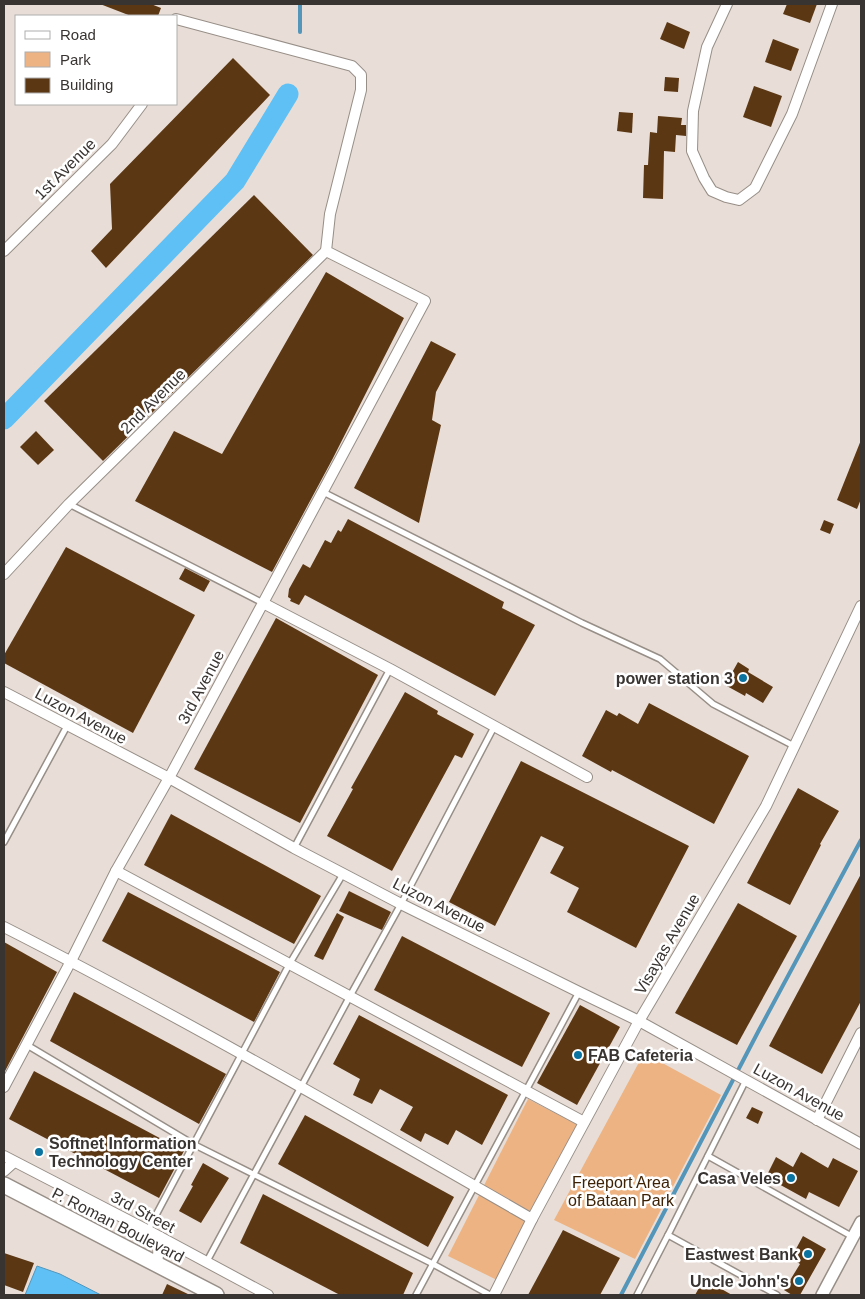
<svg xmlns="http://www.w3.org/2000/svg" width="865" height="1299" font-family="Helvetica,sans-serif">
<rect width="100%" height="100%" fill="#e8ded7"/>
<g fill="#edb383">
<polygon points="644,1053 721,1095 635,1259 554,1220"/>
<polygon points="528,1099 578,1125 497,1280 448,1256"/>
</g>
<polygon fill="#5ec0f5" stroke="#5396ba" points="37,1266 60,1274 101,1295 25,1295"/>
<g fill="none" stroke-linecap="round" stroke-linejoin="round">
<g stroke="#5396ba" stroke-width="4">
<polyline points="300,32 300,4"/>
<polyline points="621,1295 759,1030 861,840"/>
</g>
<polyline stroke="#5ec0f5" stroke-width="21" points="4,419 235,181 288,94"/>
</g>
<g fill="#5c3714">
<polygon points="100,4 151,4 161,8 158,16 131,16"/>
<polygon points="787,4 817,4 810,23 783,14"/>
<polygon points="667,22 690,32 684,49 660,39"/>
<polygon points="773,39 799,49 791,71 765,62"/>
<polygon points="233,58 270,95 106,268 91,251 112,229 110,184"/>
<polygon points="665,77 679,78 678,92 664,91"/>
<polygon points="754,86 782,96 771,127 743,117"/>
<polygon points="619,112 633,113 632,133 617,131"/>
<polygon points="658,116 682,118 681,125 686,125 686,136 676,135 675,152 664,151 663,199 643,198 644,165 648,165 650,132 657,133"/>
<polygon points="254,195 313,255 103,461 44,401"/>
<polygon points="326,272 404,318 332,460 272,572 135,501 174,431 222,454"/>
<polygon points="431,341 456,354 436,392 432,420 441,425 419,523 354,488"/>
<polygon points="36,431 54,450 38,465 20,447"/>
<polygon points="861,440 861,499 857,509 837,500"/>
<polygon points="348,519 504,602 502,608 535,625 495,696 305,595 299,605 290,601 291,599 288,597 289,589 303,564 310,568 325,540 331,543 338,530 341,532"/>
<polygon points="824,520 834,524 830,534 820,530"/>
<polygon points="66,547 195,615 133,733 4,663 4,655"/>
<polygon points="185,568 210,581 204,592 179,579"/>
<polygon points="276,618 378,675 300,823 194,769"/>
<polygon points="738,662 749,669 748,672 773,687 763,703 746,693 745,696 725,685"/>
<polygon points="405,692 438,711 437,714 474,734 462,758 455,755 392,871 327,836 353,789 351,788"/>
<polygon points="649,703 749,756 714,824 612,770 611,772 582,756 606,710 617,716 619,713 638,724"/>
<polygon points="521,761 689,846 636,948 567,912 579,888 550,873 564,847 541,836 495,926 449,902"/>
<polygon points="798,788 839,811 820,844 821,845 790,905 747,883"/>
<polygon points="171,814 321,896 294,944 144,865"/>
<polygon points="861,874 861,1001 822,1074 769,1046"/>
<polygon points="349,891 391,912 382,930 339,911"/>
<polygon points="128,892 280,972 254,1022 102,941"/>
<polygon points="738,903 797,936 737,1045 675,1013"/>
<polygon points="337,913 344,917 323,960 314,956"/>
<polygon points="402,936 550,1013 522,1067 374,990"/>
<polygon points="4,942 57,972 4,1073"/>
<polygon points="74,992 226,1074 199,1124 50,1041"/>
<polygon points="580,1005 620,1027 577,1105 537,1083"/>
<polygon points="359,1015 508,1095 482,1145 456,1130 448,1145 425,1133 421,1142 400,1130 413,1107 380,1089 372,1104 353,1095 360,1079 333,1064"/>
<polygon points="34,1071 184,1151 159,1198 9,1119"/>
<polygon points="752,1107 763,1112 758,1124 746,1118"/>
<polygon points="305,1115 454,1197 428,1247 278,1164"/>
<polygon points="801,1152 828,1168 833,1158 858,1171 839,1207 809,1192 806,1199 766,1177 776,1157 793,1167"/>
<polygon points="203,1163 229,1178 201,1223 179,1211 193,1186 191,1185"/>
<polygon points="263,1194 413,1273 403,1295 340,1295 240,1243"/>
<polygon points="563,1230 620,1258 600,1295 528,1295"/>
<polygon points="803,1236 826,1249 800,1295 792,1295 784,1290 800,1264 791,1258"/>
<polygon points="4,1253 34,1263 23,1292 4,1285"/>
<polygon points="704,1279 732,1295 695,1295"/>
<polygon points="167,1284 190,1295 162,1295"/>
</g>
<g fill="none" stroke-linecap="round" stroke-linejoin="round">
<defs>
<g id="service">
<polyline points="323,492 582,623 660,659 713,704 794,746"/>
<polyline points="69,504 263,603"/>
<polyline points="4,842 67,726"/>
<polyline points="294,848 390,669"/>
<polyline points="27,1045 193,1144 433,1264 490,1295"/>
<polyline points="746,1080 668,1235 777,1295"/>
<polyline points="708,1156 853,1237"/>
<polyline points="148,1230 290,963 343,874"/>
<polyline points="206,1263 350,996 401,904 494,727"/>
<polyline points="416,1295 579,992"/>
<polyline points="637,1295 668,1235"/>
</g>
<g id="minor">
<polyline points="727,4 707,47 693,111 692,151 704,178 712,191 726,197 739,200 755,188 792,114 832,4"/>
<polyline points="4,251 112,144 142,104"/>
<polyline points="4,574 69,504 326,251"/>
<polyline points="263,603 390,669 587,777"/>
<polyline points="4,692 169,778 294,848 401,904 579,992 639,1021 861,1144"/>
<polyline points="116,871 584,1122"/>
<path d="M4,927C183,1018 358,1119 532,1219"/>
<polyline points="4,1087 71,961 116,871 169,778 263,603 425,301 326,251 330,214 361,90 361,75 352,66 176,19"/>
<polyline points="817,1120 861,1033"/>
<polyline points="4,1156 147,1230 268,1295"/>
<polyline points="4,1171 14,1162"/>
<polyline points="157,1264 160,1237"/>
<polyline points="494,1295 532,1219 639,1021 766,806 861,606"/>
</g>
<polyline id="tertiary" points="822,1295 861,1222"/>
<polyline id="primary" points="4,1185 216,1295"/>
</defs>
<use href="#service" stroke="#978e87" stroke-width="8"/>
<use href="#minor" stroke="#978e87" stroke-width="12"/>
<use href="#tertiary" stroke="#978e87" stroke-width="14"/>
<use href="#primary" stroke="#978e87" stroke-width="18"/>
<use href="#service" stroke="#fff" stroke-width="5"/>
<use href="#minor" stroke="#fff" stroke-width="10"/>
<use href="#tertiary" stroke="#fff" stroke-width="11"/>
<use href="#primary" stroke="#fff" stroke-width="15"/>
</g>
<g fill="#0b739f" stroke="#fff" stroke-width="2">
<circle cx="743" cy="678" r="5"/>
<circle cx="578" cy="1055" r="5"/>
<circle cx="39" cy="1152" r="5"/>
<circle cx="791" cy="1178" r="5"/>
<circle cx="808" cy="1254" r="5"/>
<circle cx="799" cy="1281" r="5"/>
</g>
<g text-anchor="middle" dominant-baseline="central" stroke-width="5" stroke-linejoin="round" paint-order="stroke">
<g font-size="16" fill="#383431" stroke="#fff">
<text transform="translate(65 169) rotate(-45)">1st Avenue</text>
<text transform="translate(153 401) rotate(-45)">2nd Avenue</text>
<text transform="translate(201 687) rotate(-62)">3rd Avenue</text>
<text transform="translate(81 716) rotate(28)">Luzon Avenue</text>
<text transform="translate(439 905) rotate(27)">Luzon Avenue</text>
<text transform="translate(667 944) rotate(-60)">Visayas Avenue</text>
<text transform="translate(799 1092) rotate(29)">Luzon Avenue</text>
<text transform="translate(143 1212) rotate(28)">3rd Street</text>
<text transform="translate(118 1225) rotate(27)">P. Roman Boulevard</text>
</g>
<g font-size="16" font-weight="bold" fill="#383431" stroke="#fff" text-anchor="end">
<text x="733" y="678">power station 3</text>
<text x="588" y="1055" text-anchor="start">FAB Cafeteria</text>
<text x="49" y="1143" text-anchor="start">Softnet Information<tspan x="49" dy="18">Technology Center</tspan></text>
<text x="781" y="1178">Casa Veles</text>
<text x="798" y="1254">Eastwest Bank</text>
<text x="789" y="1281">Uncle John's</text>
</g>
<g font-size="16" fill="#3e2205" stroke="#fff">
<text x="621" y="1182">Freeport Area<tspan x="621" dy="18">of Bataan Park</tspan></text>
</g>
</g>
<rect width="865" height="1299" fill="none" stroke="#383431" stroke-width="10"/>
<rect x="15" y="15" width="162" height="90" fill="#ffffff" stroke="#afaead"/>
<rect x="25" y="31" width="25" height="8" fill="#ffffff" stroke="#afaead"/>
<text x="60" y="40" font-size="15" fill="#383431">Road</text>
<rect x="25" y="52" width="25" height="15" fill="#edb383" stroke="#afaead"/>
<text x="60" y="65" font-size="15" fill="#383431">Park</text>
<rect x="25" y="78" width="25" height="15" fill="#5c3714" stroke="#afaead"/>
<text x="60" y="90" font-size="15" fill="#383431">Building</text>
</svg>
